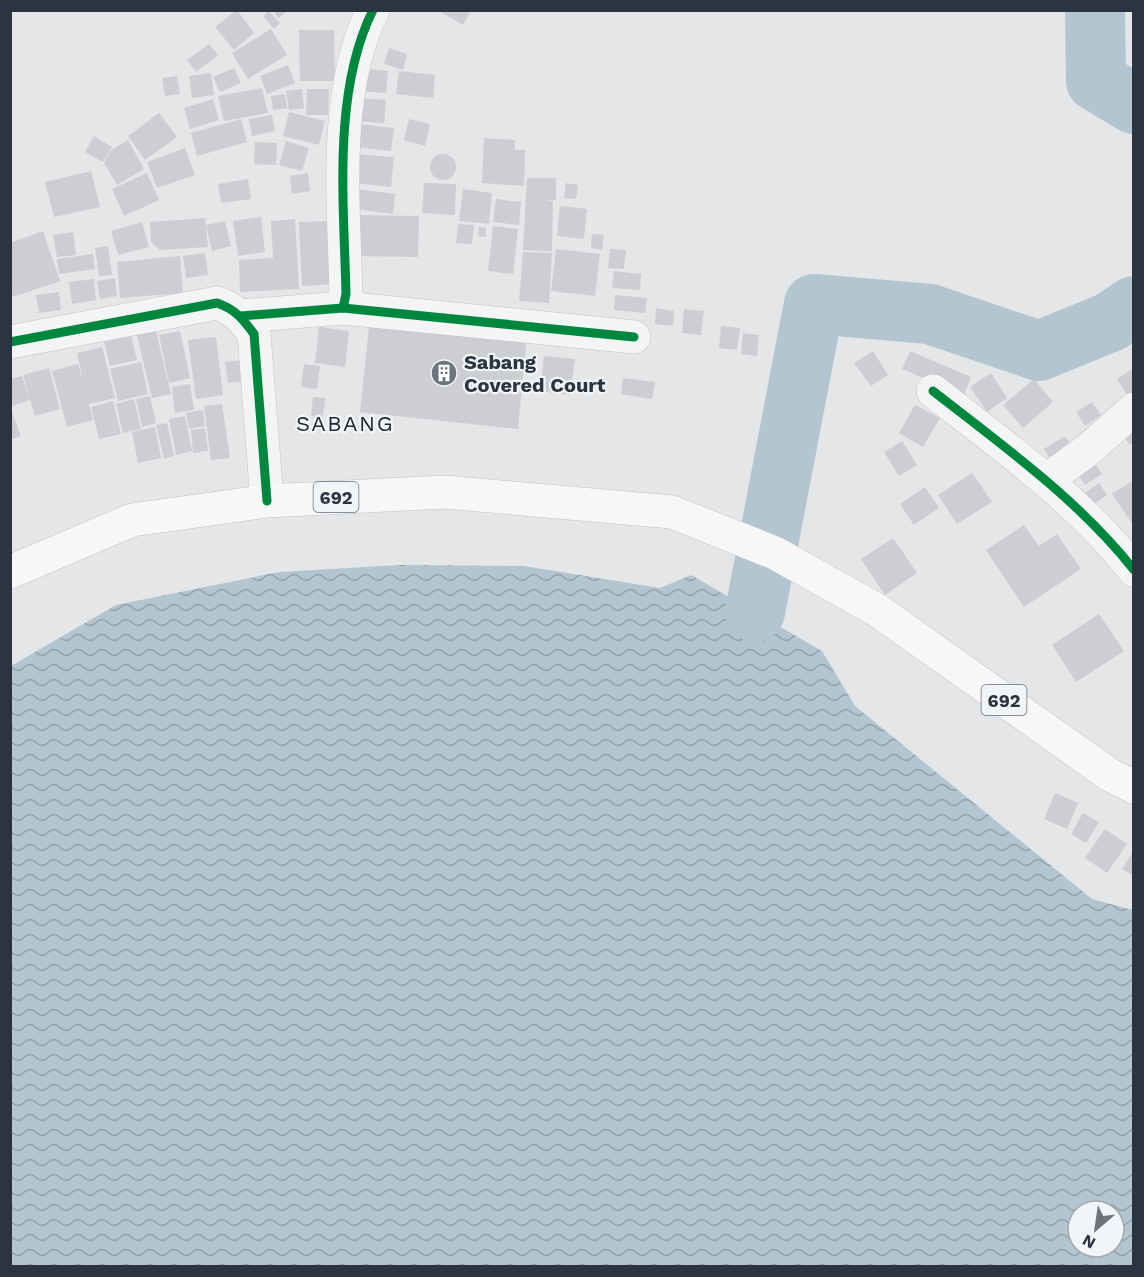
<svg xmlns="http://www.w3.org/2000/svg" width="1144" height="1277" font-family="'Work Sans',sans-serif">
<defs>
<pattern id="water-waves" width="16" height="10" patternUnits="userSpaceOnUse" patternTransform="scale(1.5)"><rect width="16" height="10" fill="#b4c5d2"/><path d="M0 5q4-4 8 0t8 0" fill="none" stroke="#93a1ac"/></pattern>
</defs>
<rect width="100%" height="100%" fill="#e4e6e8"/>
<path fill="url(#water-waves)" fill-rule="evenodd" d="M400,565L524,566L660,588L691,575L822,651L855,706L1092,899L1133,910V1266H11V666L116,605L279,572ZM1078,1211H1114V1247H1078Z"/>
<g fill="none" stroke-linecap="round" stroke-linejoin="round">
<g stroke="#b4c5d2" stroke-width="60">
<polyline points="1095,10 1096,81 1134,104"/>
<polyline points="755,612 814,304 930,314 1039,351 1110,322 1134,306"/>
</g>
</g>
<g fill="#ccced1">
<polygon points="237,10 254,33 234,50 215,27"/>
<polygon points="273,10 289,10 278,18"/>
<polygon points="437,10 471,10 463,25"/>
<polygon points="269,11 280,23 274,29 263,16"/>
<polygon points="271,29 287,55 248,79 232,53"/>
<polygon points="299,30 334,30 335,81 300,81"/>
<polygon points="209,44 218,55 196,72 187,60"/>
<polygon points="389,48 407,54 403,70 384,64"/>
<polygon points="288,65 295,83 267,94 260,76"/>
<polygon points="234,68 241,83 220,92 213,77"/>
<polygon points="359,68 388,71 386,93 358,91"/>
<polygon points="399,71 435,75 433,98 396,94"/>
<polygon points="211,73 214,95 192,98 189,76"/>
<polygon points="177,76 180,94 165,96 162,78"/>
<polygon points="262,88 268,113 224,121 218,96"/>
<polygon points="302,89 304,108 289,110 286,91"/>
<polygon points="307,89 329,89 328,115 306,115"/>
<polygon points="285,94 287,108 273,110 271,96"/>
<polygon points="357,98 386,100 384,123 356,121"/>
<polygon points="213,99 219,120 190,129 184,108"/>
<polygon points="289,112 325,121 319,145 283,136"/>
<polygon points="159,113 177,137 145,160 128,136"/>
<polygon points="272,115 275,131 252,136 249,119"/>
<polygon points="241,119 247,142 197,156 191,133"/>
<polygon points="409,119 430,124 425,146 404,140"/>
<polygon points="358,124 394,128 391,151 356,147"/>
<polygon points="94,136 112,147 103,162 85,152"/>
<polygon points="484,138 515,140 515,150 525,150 524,186 482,183"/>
<polygon points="128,140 144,169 117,185 104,163 110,151"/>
<polygon points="286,141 309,148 302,171 279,165"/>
<polygon points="255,142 277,143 276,165 254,164"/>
<polygon points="185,148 195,175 157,188 147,162"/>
<polygon points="355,154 394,157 391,187 353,183"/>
<circle cx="443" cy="167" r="13"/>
<polygon points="91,171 100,207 54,217 45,182"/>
<polygon points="147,173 159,200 124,216 112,189"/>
<polygon points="308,173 310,191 292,194 290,176"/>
<polygon points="527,178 556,178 556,200 545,200 553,201 552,251 523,250"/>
<polygon points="248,179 251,199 221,203 218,184"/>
<polygon points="424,183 456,184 455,215 422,213"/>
<polygon points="566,183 578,185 576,199 564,198"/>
<polygon points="356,189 395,194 393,214 354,209"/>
<polygon points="463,189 492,193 489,224 459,221"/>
<polygon points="496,199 521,202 519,225 493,222"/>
<polygon points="560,206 587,209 584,239 557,236"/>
<polygon points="354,215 419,216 418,257 353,256"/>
<polygon points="261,217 265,252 238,256 233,221"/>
<polygon points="205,218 208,247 160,250 151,242 150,222"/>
<polygon points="295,219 299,289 240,292 239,260 273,258 271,221"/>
<polygon points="225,221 231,246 212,251 206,225"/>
<polygon points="331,221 335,284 302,286 299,222"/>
<polygon points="142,222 149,247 118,255 111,231"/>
<polygon points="458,224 474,225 472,244 456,243"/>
<polygon points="493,226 518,229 513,274 488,271"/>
<polygon points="479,227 486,228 486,237 478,236"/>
<polygon points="43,231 60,281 13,297 10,290 10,243"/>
<polygon points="73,232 76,255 57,257 53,235"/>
<polygon points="592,234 604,235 602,250 591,248"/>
<polygon points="108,246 112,275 99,276 95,248"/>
<polygon points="556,249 600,254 595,296 551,291"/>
<polygon points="610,249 626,250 624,269 608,268"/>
<polygon points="523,252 552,253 549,303 519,301"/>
<polygon points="205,253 208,275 186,278 183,256"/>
<polygon points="93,254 95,269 59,274 57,259"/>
<polygon points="180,256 183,293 120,298 117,262"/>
<polygon points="614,271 641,274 640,290 612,288"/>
<polygon points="115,278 117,296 100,299 97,281"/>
<polygon points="94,279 96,300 72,304 69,282"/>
<polygon points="59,292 61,310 39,313 36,295"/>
<polygon points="615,295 647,298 645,313 614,310"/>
<polygon points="656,308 674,311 673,326 655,324"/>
<polygon points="684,309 704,311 701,335 682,333"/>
<polygon points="370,318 527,334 518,429 360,412"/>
<polygon points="721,326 740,328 737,350 719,348"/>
<polygon points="155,327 171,394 152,398 136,331"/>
<polygon points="319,327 349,331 345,367 315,363"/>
<polygon points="180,331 190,378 169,383 159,335"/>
<polygon points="743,333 759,335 757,356 741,354"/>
<polygon points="131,336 137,360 110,366 104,342"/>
<polygon points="216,337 223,395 196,399 188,340"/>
<polygon points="102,347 115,398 89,404 93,420 67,427 52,371 78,364 84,384 77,353"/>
<polygon points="873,351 888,375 871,386 854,363"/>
<polygon points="910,351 971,377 964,395 902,369"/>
<polygon points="544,356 575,359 570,395 540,391"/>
<polygon points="243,360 246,381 228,383 225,362"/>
<polygon points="141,362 148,394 118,401 110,369"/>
<polygon points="304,364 320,366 317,389 301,387"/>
<polygon points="49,368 60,409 35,416 23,375"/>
<polygon points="1134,368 1134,395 1129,398 1117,379"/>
<polygon points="991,373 1007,398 987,412 970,387"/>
<polygon points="22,376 30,400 12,406 10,379"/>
<polygon points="623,378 655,382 652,399 621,394"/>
<polygon points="1034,379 1053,402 1023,428 1003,405"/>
<polygon points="190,384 194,410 175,413 172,387"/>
<polygon points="150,396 156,423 142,427 136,399"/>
<polygon points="313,397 325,398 323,417 311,416"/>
<polygon points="134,399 141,429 123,433 116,404"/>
<polygon points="113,401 121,434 99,439 91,407"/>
<polygon points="1092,402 1101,415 1085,426 1076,412"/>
<polygon points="222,404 230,458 211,460 204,406"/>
<polygon points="915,405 940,418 923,447 899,433"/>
<polygon points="10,407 21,436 10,440"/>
<polygon points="203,410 205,426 189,429 186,413"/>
<polygon points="185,416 192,451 176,455 169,419"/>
<polygon points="1134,417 1134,442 1130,445 1118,428"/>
<polygon points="167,423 174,456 164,459 156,425"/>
<polygon points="155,427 161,458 138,463 132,432"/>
<polygon points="205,428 208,451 193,453 191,430"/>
<polygon points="1065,436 1076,453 1055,466 1044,449"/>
<polygon points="902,441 917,465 899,476 884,452"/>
<polygon points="1091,458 1102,474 1085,485 1074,469"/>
<polygon points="972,473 992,502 957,524 938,495"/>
<polygon points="1134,480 1134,521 1131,522 1112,494"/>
<polygon points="1099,483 1107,495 1090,506 1082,495"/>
<polygon points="925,487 939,508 914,525 900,504"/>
<polygon points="1024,525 1039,546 1057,534 1081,569 1024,607 986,550"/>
<polygon points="893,538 917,573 885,595 861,559"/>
<polygon points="1099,614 1124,651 1076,682 1052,645"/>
<polygon points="1055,793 1078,803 1067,829 1044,819"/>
<polygon points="1083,813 1099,822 1086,843 1071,834"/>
<polygon points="1105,829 1127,844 1107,873 1085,858"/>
<polygon points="1134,850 1134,876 1122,869"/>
</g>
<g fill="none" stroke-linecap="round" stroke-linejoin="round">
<defs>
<g id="minor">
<path d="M343,308L346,294C344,204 332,92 373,10"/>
<polyline points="241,316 343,308 634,337"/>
<path d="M933,391C1003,446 1078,499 1134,570"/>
<polyline points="1047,480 1089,449 1134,409"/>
</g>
<path id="tertiary" d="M10,342L217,303C235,309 243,319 254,334L267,501"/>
<polyline id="primary" points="10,572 132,520 267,501 444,492 672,512 775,553 877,610 1110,775 1134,787"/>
</defs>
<use href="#minor" stroke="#c2c4c6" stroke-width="34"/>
<use href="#tertiary" stroke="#c2c4c6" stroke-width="34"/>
<use href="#primary" stroke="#c0c3c6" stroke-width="34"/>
<use href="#minor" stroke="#f3f4f5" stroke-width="33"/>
<use href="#tertiary" stroke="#f3f4f5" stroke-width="33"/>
<use href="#primary" stroke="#f7f7f7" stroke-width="33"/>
<defs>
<g id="cycleway">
<path d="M343,308L346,294C344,204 332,92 373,10"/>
<polyline points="241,316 343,308 634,337"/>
<path d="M10,342L217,303C235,309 243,319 254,334L267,501"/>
<path d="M933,391C1003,446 1078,499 1134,570"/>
</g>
</defs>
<use href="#cycleway" stroke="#f2f5f7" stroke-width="13"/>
<use href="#cycleway" stroke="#00873e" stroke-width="9"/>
</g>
<defs>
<symbol id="building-disc" viewBox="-11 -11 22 22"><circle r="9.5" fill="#6c737c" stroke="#f2f5f7"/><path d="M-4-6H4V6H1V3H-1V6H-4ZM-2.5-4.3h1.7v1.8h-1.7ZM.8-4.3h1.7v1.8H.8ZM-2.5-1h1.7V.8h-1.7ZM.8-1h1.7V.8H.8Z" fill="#fff"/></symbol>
</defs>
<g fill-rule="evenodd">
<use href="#building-disc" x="429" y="358" width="30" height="30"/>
</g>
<g text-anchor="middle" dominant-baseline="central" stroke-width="4.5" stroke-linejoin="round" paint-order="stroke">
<g fill="#f2f5f7" stroke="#676f78" stroke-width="1.5">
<rect x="313.5" y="482" width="45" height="30" rx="4.5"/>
<rect x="981.5" y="685" width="45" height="30" rx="4.5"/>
</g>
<g font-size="18" font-weight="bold" fill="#2b3542">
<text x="336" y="497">692</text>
<text x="1004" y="700">692</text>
</g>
<g font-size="20" font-weight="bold" fill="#2b3542" stroke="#f2f5f7" text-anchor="start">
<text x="464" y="362">Sabang<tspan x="464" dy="23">Covered Court</tspan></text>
</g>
<g font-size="22" letter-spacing="1.5" fill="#1d2633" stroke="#f2f5f7">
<text x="345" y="423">SABANG</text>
</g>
</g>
<rect width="1144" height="1277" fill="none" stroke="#2b3542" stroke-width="24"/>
<g transform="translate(1096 1229) rotate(209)"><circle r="28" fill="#f2f5f7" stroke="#a2a8af" stroke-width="1.5"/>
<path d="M0-4.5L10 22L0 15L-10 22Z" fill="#6c737c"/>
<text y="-9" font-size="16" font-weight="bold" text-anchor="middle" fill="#2b3542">N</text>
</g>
</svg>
